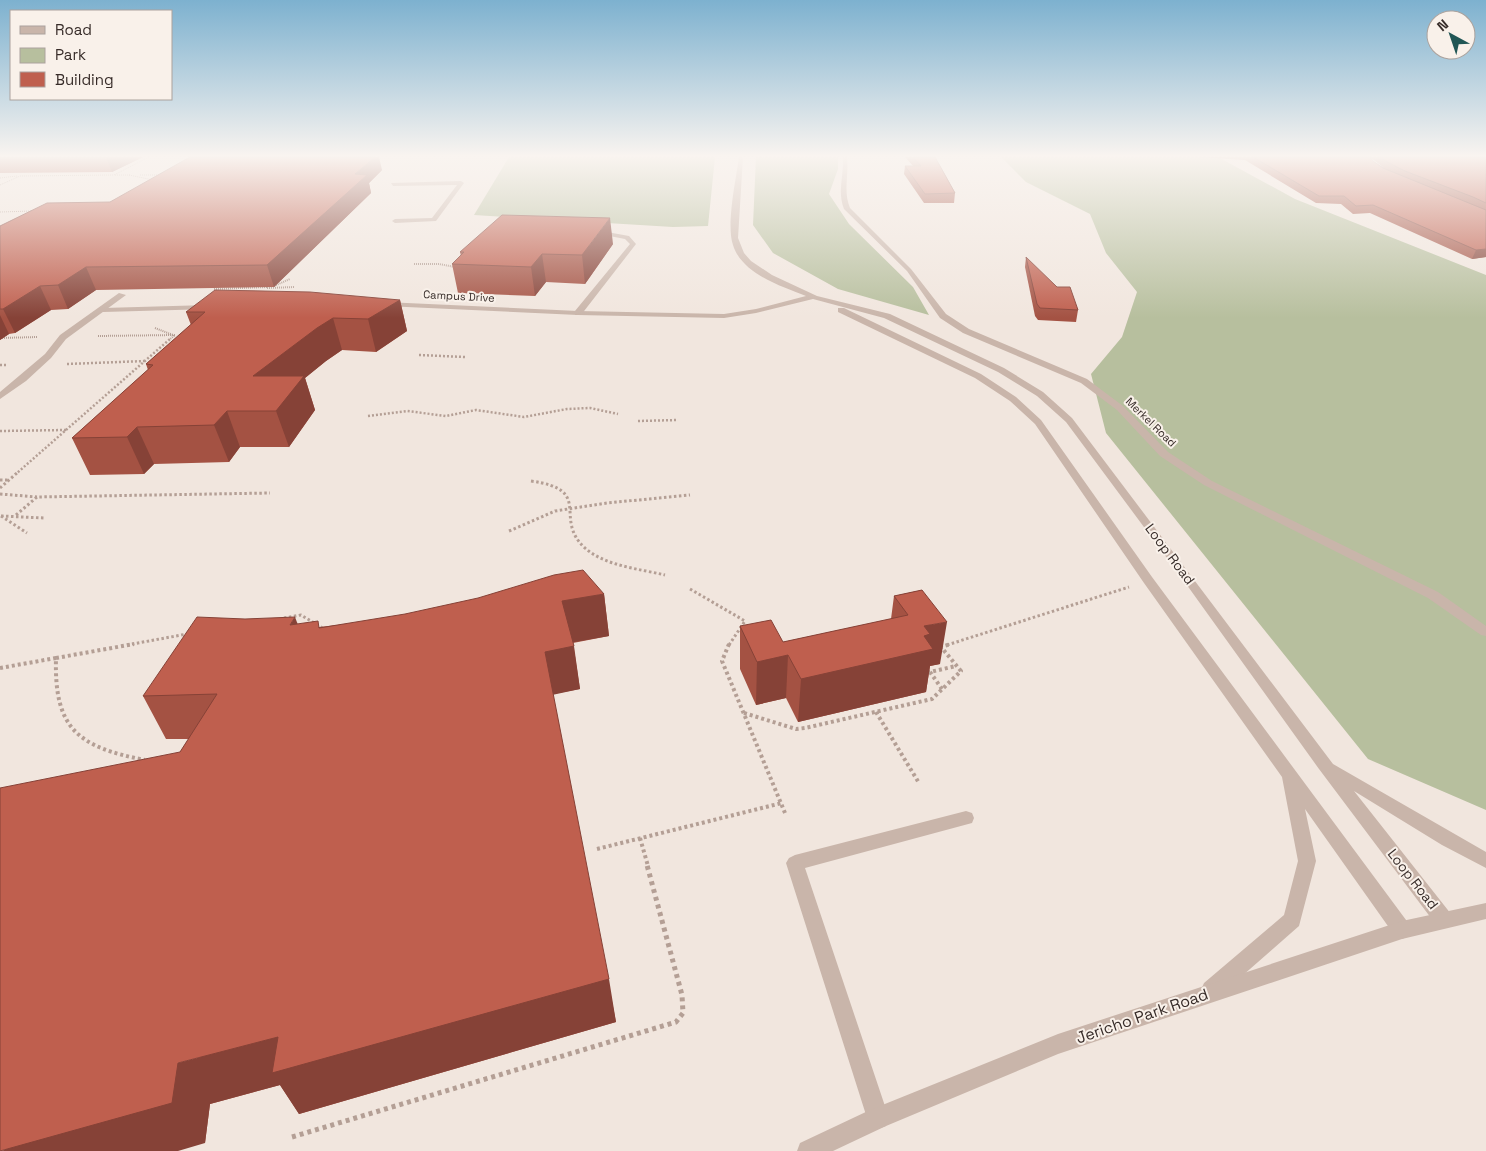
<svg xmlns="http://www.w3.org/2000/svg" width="1486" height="1151" font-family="'Space Grotesk',sans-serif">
<rect width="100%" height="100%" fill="#f1e6de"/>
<g fill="#b7bf9e">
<polygon points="509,157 715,157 708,226 673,227 474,215"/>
<polygon points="756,157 838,157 838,169 829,194 849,224 913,287 929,315 838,289 773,253 753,225"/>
<polygon points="1001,157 1218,157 1295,199 1486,275 1486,810 1368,759 1106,433 1091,374 1122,337 1137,292 1106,253 1090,214 1026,182"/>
</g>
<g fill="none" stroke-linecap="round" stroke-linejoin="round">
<g stroke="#b49f95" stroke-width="1" stroke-dasharray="1 1" stroke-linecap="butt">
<polyline points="115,175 131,175"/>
<polyline points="129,175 153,180"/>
<polyline points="140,175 161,175"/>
<polyline points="0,178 17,176"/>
<polyline points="0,185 20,176 114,175 149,157"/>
<polyline points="0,212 33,211"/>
</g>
<g stroke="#b49f95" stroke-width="2" stroke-dasharray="1 1" stroke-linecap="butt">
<polyline points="414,264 439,264 455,267"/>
<polyline points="274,286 290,279"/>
<polyline points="267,288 295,287"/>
<polyline points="214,289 268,287"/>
<polyline points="155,328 173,335"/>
<polyline points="98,336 175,335 169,340"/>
<polyline points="0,338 37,337"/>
</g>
<g stroke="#b49f95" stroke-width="2.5" stroke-dasharray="2 2" stroke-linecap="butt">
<polyline points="419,355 465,357"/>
<polyline points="67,364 145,361"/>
<polyline points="0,365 8,365"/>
<polyline points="368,416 407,411 446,416 476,410 524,417 567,409 590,408 618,414"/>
<polyline points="638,421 677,420"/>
<polyline points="66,430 170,339"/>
<polyline points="0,431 66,430 17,473"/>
</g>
<g stroke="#b49f95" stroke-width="3" stroke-dasharray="2.5 2.5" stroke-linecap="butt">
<polyline points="0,480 9,480"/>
<path d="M531,481C595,490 552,518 585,548C605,566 640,569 665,575"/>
<polyline points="0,488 18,472"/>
<polyline points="0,494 37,497"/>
<polyline points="16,515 37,497 270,493"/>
<polyline points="1,516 44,518"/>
<polyline points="1,516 27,533"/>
<polyline points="509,531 555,511 607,503 690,495"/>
<polyline points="690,589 745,621 729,645"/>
<polyline points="284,618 301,615 324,629"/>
<polyline points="127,645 187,634"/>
<polyline points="947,645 1129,587"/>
</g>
<g stroke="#b49f95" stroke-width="4" stroke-dasharray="3 3" stroke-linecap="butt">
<polyline points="729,644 722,661 785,813"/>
<polyline points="56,658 134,644"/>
<path d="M0,668L56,658C54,729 78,747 145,760"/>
<polyline points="942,689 930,672 956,666"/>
<polyline points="876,712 919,783"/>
<polyline points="744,713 796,729 805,728 932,699 961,671 941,647 951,644"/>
<polyline points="640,838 648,866"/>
<polyline points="597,849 782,803"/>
</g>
<polyline stroke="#b49f95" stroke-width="5" stroke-dasharray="4 4" stroke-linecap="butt" points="292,1137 676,1022 683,1013 682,995 647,865"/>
<g fill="#c9b5aa" fill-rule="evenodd">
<polygon points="461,181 464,183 436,221 395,223 392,221 395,219 432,218 457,185 393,186 391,183"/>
<polygon points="596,230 629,236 636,244 581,315 575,315 575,311 630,244 625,239 594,233"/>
<polygon points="966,811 972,813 974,818 972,823 805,868 889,1118 886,1126 878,1129 870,1126 867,1118 786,863 789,858 795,855"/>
</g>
<polygon fill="#c9b5aa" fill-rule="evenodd" points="119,293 126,295 66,339 51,358 26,381 0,399 0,392 45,354 60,335"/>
<g fill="#c9b5aa" fill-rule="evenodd">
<path d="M739,157H743L738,238L744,253L751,261L772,275L817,296L890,314L1004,368L1043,392L1072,418L1333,764L1486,852V868L1442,845L1354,791L1451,914L1453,920L1451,926L1444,928L1437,926L1319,769L1184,581L1066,422L1037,396L998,372L884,318L813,299L756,313L724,318L578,315L385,306L381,304L385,302L578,311L724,314L756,309L806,296C781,286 742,274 733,245C726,225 736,179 739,157Z"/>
<path d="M843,157H847C849,176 843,191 850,208L911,269L946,314L969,329L1087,379L1123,406L1168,452L1212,481L1438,592L1486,626V636L1481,635L1428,598L1204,485L1160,456L1117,410L1081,383L963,333L940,318L907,271L844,209C837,191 844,176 843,157Z"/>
<polygon points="208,305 211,305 211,309 103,312 99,310 103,308"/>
<polygon points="838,308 844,308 981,374 1016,397 1041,420 1152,577 1409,924 1411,930 1409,936 1402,939 1395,936 1305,809 1316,861 1299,926 1218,997 1211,1000 1204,997 1201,990 1204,983 1284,915 1298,861 1282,777 1144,583 1035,424 1010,401 975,378 838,312"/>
</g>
<polygon fill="#c9b5aa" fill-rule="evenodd" points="1486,903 1486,919 1402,939 1058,1054 886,1126 833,1151 797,1151 800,1143 870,1110 1058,1034 1402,921"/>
</g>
<g fill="#a45243" fill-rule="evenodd">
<polygon points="0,157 143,157 112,172 0,173"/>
<polygon points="905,157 935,157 955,193 954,203 924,203 904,174 905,166 913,166"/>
<path d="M1199,157H1486V257L1472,259L1370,213L1353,214L1341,204L1316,203L1245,160ZM1370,157L1384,168L1373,161Z"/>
<polygon points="382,170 369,183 371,193 274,287 96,290 68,309 51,310 15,333 9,334 0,340 0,226 110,202"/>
<polygon points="613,244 585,284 546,282 535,296 458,293 452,264 461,256 460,252"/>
<polygon points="1026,257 1078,310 1076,322 1038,320 1035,316 1025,267"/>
<polygon points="400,300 407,331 376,352 342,350 326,361 305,378 315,410 289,447 240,447 229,462 154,464 144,474 90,475 72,438 148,370 146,364 191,325 186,312"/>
<polygon points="922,590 940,664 930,666 926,692 798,722 786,698 756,705 740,669 740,626 783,642 891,619 894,596"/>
<polygon points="604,594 609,636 573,643 580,689 553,694 616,1022 299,1114 280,1085 210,1104 205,1143 180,752 189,739 166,739 143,696 298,624 320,627"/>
</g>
<g fill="#864237">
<polygon points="106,157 143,157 112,172"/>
<polygon points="375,157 379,157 382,170 369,183 371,193 274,287 267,265 355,174"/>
<polygon points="610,218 613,244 585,284 582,255"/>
<polygon points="1486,249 1486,257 1472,259 1476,250"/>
<polygon points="542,254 546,282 535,296 531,267"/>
<polygon points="86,267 96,290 68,309 58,285"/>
<polygon points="40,286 51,310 15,333 3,309"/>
<polygon points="400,300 407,331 376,352 368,319"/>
<polygon points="0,315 9,334 0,340"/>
<polygon points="333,318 342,350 326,361 305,378 315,410 289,447 276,411 253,376 317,328"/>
<polygon points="227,411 240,447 229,462 214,425"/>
<polygon points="137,427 154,464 144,474 127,437"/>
<polygon points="604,594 609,636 569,643 562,601"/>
<polygon points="295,617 311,659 290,625"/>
<polygon points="947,622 940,664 930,666 926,692 798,722 801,679 924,626"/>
<polygon points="574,646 580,689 552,695 545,652"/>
<polygon points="788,655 786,698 756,705 757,662"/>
<polygon points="609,979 616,1022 299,1114 280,1085 210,1104 205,1143 178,1151 2,1151 178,1063 278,1037"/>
</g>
<g fill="#bf5f4e" stroke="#864237">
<polygon points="190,157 375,157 355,174 367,175 267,265 86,267 58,285 40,286 3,309 0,309 0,226 47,203 110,202"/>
<polygon points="913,157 935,157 955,193 925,194 905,166 921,166"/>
<polygon points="1253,157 1370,157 1373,161 1383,168 1486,210 1486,249 1476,250 1373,205 1356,206 1344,196 1319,196"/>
<polygon points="1380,157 1486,157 1486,203 1473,197 1405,171 1387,162"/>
<polygon points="502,215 610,218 582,255 542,254 531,267 452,264 464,252 460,252"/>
<polygon points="1026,257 1057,287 1070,287 1078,310 1040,308 1037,304"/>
<polygon points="215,290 310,292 400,300 368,319 333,318 317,328 253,376 304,376 276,411 227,411 214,425 137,427 127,437 72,438 153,365 146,364 205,312 186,312"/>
<polygon points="583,570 604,594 562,601 574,646 545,652 609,979 272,1073 278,1037 178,1063 172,1103 0,1151 0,788 180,752 217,694 143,696 197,617 245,619 295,617 290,625 318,621 319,628 405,614 478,598 554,575"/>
<polygon points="922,590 947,622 924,626 930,634 924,636 933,649 801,679 788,655 757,662 740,626 771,620 783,642 908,615 894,596"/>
</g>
<linearGradient id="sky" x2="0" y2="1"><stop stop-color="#7db1cf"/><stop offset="0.49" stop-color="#f9f4f0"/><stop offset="1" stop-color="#f9f4f0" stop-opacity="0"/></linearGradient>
<rect width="1486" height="318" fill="url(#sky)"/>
<g text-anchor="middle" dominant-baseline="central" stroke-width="4" stroke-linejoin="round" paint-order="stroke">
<g font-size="11" fill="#372c29" stroke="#f9f1ea">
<text transform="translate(459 296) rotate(3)">Campus Drive</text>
<text transform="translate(1151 422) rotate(44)">Merkel Road</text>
</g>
<g font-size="14" fill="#372c29" stroke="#f9f1ea">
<text transform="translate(1170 554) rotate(53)">Loop Road</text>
<text transform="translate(1413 879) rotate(52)">Loop Road</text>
</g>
<g font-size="16" fill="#372c29" stroke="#f9f1ea">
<text transform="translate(1142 1016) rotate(-19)">Jericho Park Road</text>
</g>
</g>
<rect x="10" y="10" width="162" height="90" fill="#f9f1ea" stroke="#aba29d"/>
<rect x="20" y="26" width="25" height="8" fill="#c9b5aa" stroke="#aba29d"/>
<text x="55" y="35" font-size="15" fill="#372c29">Road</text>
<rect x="20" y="48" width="25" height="15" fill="#b7bf9e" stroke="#aba29d"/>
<text x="55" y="60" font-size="15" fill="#372c29">Park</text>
<rect x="20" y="72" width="25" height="15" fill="#bf5f4e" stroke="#aba29d"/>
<text x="55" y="85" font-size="15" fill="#372c29">Building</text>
<g transform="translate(1451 35) rotate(320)"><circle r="24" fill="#f9f1ea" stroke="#aba29d"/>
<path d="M0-4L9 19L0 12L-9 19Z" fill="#215655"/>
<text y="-8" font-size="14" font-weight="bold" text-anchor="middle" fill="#372c29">N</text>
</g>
</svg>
